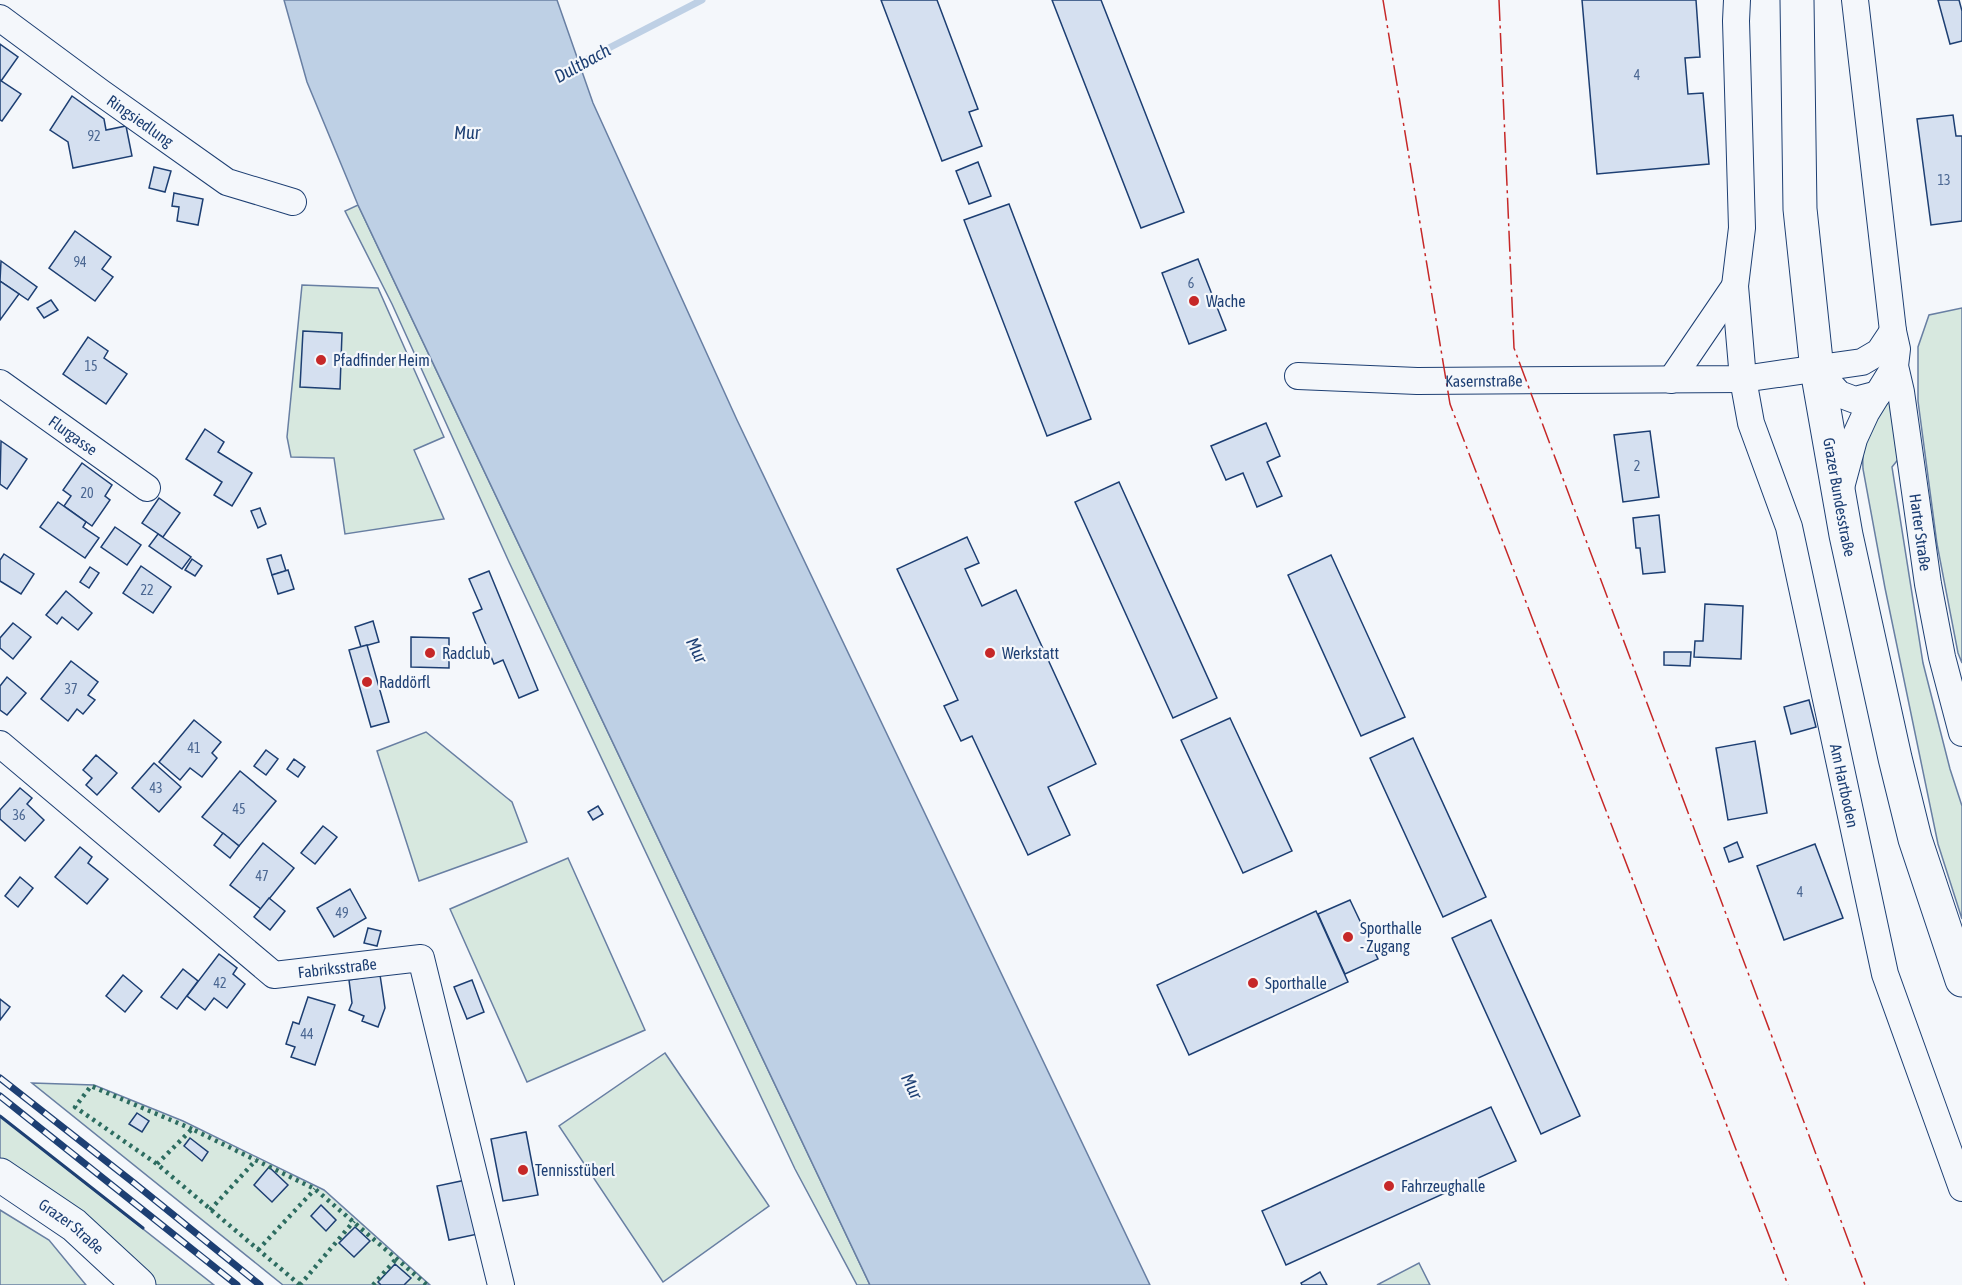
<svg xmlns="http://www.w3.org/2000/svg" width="1962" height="1285" font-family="'Asap Condensed',sans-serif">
<rect width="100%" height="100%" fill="#f4f7fb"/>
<g fill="#d7e8df" stroke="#687fa3" stroke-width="1.5">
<polygon points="358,205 870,1285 857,1285 795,1169 509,562 392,304 345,211"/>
<polygon points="302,285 378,288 444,437 414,450 444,519 345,534 334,458 291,457 287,437"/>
<polygon points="1962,308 1962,663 1958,653 1937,544 1918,401 1918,347 1929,315"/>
<path d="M1892,394L1900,457L1892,467L1923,663L1950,769L1962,806V919L1938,844L1885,588L1863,469C1861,431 1871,423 1892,394Z"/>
<polygon points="426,732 512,802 527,842 419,881 377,751"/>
<polygon points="568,858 645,1030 527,1082 450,909"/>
<polygon points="665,1053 769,1206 663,1282 559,1126"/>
<polygon points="32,1083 94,1085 183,1121 324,1190 430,1285 283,1285"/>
<polygon points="0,1116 214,1285 153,1285 0,1161"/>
<polygon points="0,1210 49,1240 86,1285 0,1285"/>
<polygon points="1419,1263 1430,1285 1377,1285"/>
</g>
<polygon fill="#bed0e5" stroke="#687fa3" stroke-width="1.5" points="284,0 557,0 593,103 737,420 1150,1285 870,1285 358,205 307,82"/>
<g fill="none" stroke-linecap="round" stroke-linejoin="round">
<polyline stroke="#bed0e5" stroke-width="7" points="574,66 702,0"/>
</g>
<g fill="#d5e0f0" stroke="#1d3f73" stroke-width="1.5">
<polygon points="881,0 937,0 978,109 969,112 982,146 942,161"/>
<polygon points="1052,0 1101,0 1184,212 1141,228"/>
<polygon points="1582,0 1696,0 1700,57 1685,58 1688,94 1703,93 1709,164 1597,174"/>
<polygon points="1938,0 1959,0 1962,11 1962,41 1950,44"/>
<polygon points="0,44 18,57 1,81 0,80"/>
<polygon points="0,80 21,94 2,121 0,120"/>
<polygon points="72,96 104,119 106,130 126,126 132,156 73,168 68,142 50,130"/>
<polygon points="1953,115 1956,136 1962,136 1962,221 1931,225 1917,119"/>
<polygon points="978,162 991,196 969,204 956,171"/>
<polygon points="154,167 171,171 165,192 149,188"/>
<polygon points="174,193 203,199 198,225 177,221 179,207 172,206"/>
<polygon points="1009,204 1091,419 1047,436 964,220"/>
<polygon points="75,231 111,257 102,269 113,277 95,301 49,268"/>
<polygon points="1198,259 1226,330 1189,344 1162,273"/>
<polygon points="1,261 37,287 28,300 0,281"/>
<polygon points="0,281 19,294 0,320"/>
<polygon points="51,300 58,310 44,318 37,308"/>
<polygon points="303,331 342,333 340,389 300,387"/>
<polygon points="88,337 108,351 104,358 127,374 106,404 63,374"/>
<polygon points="1266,423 1280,456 1267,462 1282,496 1257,507 1243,473 1226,480 1211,446"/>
<polygon points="205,429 224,442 218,452 252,473 232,506 214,495 222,482 186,459"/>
<polygon points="1650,431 1659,497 1623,502 1614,435"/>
<polygon points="1,441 27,459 7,489 0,484"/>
<polygon points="82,463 112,485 105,496 110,500 92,526 64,506 71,496 63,490"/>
<polygon points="1119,482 1217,698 1173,718 1075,502"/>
<polygon points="159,498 180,513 163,537 142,523"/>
<polygon points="58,502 86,522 83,527 99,538 85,558 40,527"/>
<polygon points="260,508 266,524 258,528 251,511"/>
<polygon points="1659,515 1665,572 1643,574 1640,548 1636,548 1633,518"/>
<polygon points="115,527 141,545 127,565 101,547"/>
<polygon points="158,534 191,557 182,569 149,546"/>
<polygon points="967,537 979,563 965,569 982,606 1016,590 1096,764 1048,787 1070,835 1028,855 972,736 961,741 944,706 958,700 897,569"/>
<polygon points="4,554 34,574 21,594 0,581 0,560"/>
<polygon points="281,555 286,571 272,575 267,559"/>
<polygon points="1331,555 1405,717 1361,736 1288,575"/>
<polygon points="192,559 202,566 195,576 185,570"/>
<polygon points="141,566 171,587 153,613 123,593"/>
<polygon points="90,567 99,573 89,588 80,582"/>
<polygon points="288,570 294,589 278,594 272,575"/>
<polygon points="489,571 538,690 519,698 503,660 494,664 473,613 482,609 469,579"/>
<polygon points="66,591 92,613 78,630 62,617 57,624 46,615"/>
<polygon points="1705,604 1743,606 1741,659 1694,657 1695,641 1703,641"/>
<polygon points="373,621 379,642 361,647 355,627"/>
<polygon points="13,623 31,637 13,659 0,648 0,638"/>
<polygon points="411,637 449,638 449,668 411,667"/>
<polygon points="367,645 389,722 371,727 349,650"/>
<polygon points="1664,652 1691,652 1690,666 1664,665"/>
<polygon points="71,661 98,682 88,695 95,700 83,714 77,709 68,721 41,699"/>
<polygon points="7,677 26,693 7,715 0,710 0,686"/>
<polygon points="1809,700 1816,727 1791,734 1784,707"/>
<polygon points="1230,718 1292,851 1243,873 1181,740"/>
<polygon points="194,720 221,742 212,753 217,758 202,777 190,768 180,780 159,762"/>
<polygon points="1413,738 1486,897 1443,917 1370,758"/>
<polygon points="1755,741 1767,813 1728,820 1716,748"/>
<polygon points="266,750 278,759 266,775 254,766"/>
<polygon points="96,755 117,773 97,795 86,785 92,778 83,770"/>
<polygon points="294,759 305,767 298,777 287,769"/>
<polygon points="154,763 181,787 159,812 132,788"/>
<polygon points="240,771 276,801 239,846 202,817"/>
<polygon points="20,788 32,798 27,804 44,820 25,841 0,819 0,810"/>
<polygon points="598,806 603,814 593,820 588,812"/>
<polygon points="323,826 337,837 315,864 301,853"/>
<polygon points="223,833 239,846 230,858 214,845"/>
<polygon points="1737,842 1743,857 1729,862 1724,848"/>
<polygon points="263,843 294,868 261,909 230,885"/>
<polygon points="1815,844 1843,918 1784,940 1757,866"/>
<polygon points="80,847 92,857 88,863 108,879 87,904 55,877"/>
<polygon points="20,877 33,888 18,907 5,896"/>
<polygon points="350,889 366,918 334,937 317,908"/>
<polygon points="269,898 285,911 270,930 254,917"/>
<polygon points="1350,900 1378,959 1345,974 1318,914"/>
<polygon points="1316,911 1348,982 1189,1055 1157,985"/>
<polygon points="1491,920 1580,1116 1541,1134 1452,938"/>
<polygon points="368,928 381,931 377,946 364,943"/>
<polygon points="219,954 237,968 233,974 245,984 227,1008 214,998 205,1010 187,996"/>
<polygon points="183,969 198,981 177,1009 161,997"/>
<polygon points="123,975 142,991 125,1012 106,996"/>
<polygon points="380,975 385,1008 378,1027 362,1021 364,1016 349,1010 352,1003 349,980"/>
<polygon points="472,980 484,1012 467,1019 454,987"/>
<polygon points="308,997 335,1005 315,1065 291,1057 295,1047 286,1044 293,1022 299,1024"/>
<polygon points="0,999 10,1007 0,1020"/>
<polygon points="1491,1107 1516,1161 1286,1265 1262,1211"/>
<polygon points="137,1113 149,1121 142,1132 129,1124"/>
<polygon points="526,1132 538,1195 503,1201 491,1139"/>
<polygon points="190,1138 208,1152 202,1161 184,1146"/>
<polygon points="269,1167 288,1185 272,1202 254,1185"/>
<polygon points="466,1180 478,1234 449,1240 437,1186"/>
<polygon points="321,1205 336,1220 326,1231 311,1216"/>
<polygon points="355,1227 370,1241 354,1257 339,1243"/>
<polygon points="395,1264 411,1278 404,1285 381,1285 378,1282"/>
<polygon points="1320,1272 1327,1285 1302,1285 1301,1283"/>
</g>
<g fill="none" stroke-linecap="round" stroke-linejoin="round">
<defs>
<g id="minor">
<path id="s1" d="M1737,0L1736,21L1742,228L1735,286L1743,379L1751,423L1789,527L1885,974L1962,1188"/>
<path id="s2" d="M1855,0L1893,331L1897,349L1895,366L1901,392L1928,584L1942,657L1962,733"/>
<path id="s3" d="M0,18L100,92L227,182L293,202"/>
<polyline points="1817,370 1839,394 1855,400 1878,394"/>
<path id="s4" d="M1298,376L1417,381L1743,379L1862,362L1879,352L1893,331"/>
<polyline points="1671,380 1735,286"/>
<path id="s5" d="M0,383L147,488"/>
<polyline points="1840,491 1854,439 1866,413 1895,366"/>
<path id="s6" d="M0,744L274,975L421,958L501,1285"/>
</g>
<g id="major">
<path id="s7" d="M1797,0L1800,209L1817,370L1846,535L1895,758L1915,839L1962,980"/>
<path id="s8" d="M0,1175L74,1225L139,1285"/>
</g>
</defs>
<use href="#minor" stroke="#1d3f73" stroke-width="28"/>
<use href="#major" stroke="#1d3f73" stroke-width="35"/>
<use href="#minor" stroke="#f4f7fb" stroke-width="26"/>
<use href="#major" stroke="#f4f7fb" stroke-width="33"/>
<defs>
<g id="rail">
<polyline points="0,1078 134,1183 260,1285"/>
<polyline points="0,1096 237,1285"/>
</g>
</defs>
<use href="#rail" stroke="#1d3f73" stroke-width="7"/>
<use href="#rail" stroke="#f4f7fb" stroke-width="4.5" stroke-dasharray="14" stroke-linecap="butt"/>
<g stroke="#2c6c60" stroke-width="4.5" stroke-dasharray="3 4.5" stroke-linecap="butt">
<polyline points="192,1129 91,1086 75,1107 157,1164 300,1285"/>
<polyline points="157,1164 192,1129 315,1189 427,1285"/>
<polyline points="210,1210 256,1160"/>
<polyline points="258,1250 315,1189"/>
<polyline points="300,1285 354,1221"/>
<polyline points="373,1285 397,1258"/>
</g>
<polyline stroke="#1d3f73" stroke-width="3" points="0,1116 143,1228"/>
<g stroke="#c62828" stroke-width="1.5" stroke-dasharray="21 4.5 3 4.5" stroke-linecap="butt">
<polyline points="1383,0 1450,404 1788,1285"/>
<polyline points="1499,0 1514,348 1865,1285"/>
</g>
</g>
<g fill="#c62828" stroke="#f4f7fb" stroke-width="2">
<circle cx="1194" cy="301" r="6"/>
<circle cx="321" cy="360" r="6"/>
<circle cx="430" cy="653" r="6"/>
<circle cx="990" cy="653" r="6"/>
<circle cx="367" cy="682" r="6"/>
<circle cx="1348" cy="937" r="6"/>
<circle cx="1253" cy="983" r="6"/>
<circle cx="523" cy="1170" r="6"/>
<circle cx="1389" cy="1186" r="6"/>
</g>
<g text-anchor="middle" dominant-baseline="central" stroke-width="4.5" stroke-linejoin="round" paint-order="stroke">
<g font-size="14" fill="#4b6792">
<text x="1637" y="75">4</text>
<text x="94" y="136">92</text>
<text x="1944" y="180">13</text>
<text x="80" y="262">94</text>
<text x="1191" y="283">6</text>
<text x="91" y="366">15</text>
<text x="1637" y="466">2</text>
<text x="87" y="493">20</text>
<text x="147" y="590">22</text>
<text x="71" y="689">37</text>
<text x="194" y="748">41</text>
<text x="156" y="788">43</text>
<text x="239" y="809">45</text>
<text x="19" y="815">36</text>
<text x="262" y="876">47</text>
<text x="1800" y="892">4</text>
<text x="342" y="913">49</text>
<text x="220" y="983">42</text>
<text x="307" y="1034">44</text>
</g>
<g font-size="16" fill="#1d3f73" stroke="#f4f7fb">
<text stroke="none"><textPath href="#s3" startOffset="174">Ringsiedlung</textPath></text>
<text stroke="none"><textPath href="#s4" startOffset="186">Kasernstraße</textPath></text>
<text stroke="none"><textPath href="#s5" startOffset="90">Flurgasse</textPath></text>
<text stroke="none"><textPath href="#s7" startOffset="500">Grazer Bundesstraße</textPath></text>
<text stroke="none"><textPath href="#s2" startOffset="537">Harter Straße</textPath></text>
<text stroke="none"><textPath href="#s1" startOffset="800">Am Hartboden</textPath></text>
<text stroke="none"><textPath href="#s6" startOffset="422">Fabriksstraße</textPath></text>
<text stroke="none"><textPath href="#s8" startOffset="88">Grazer Straße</textPath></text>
</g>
<g font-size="16" fill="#1d3f73" stroke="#f4f7fb" text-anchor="start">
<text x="1206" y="301">Wache</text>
<text x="333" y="360">Pfadfinder Heim</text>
<text x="442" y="653">Radclub</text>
<text x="1002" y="653">Werkstatt</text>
<text x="379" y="682">Raddörfl</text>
<text x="1360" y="928">Sporthalle<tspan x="1360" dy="18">- Zugang</tspan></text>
<text x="1265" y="983">Sporthalle</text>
<text x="535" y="1170">Tennisstüberl</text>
<text x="1401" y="1186">Fahrzeughalle</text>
</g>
<g font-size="18" font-style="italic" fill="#1d3f73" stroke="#f4f7fb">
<text transform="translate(582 63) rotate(-29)">Dultbach</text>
<text x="467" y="132">Mur</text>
<text transform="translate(697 650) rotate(64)">Mur</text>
<text transform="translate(912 1086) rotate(64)">Mur</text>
</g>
</g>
</svg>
